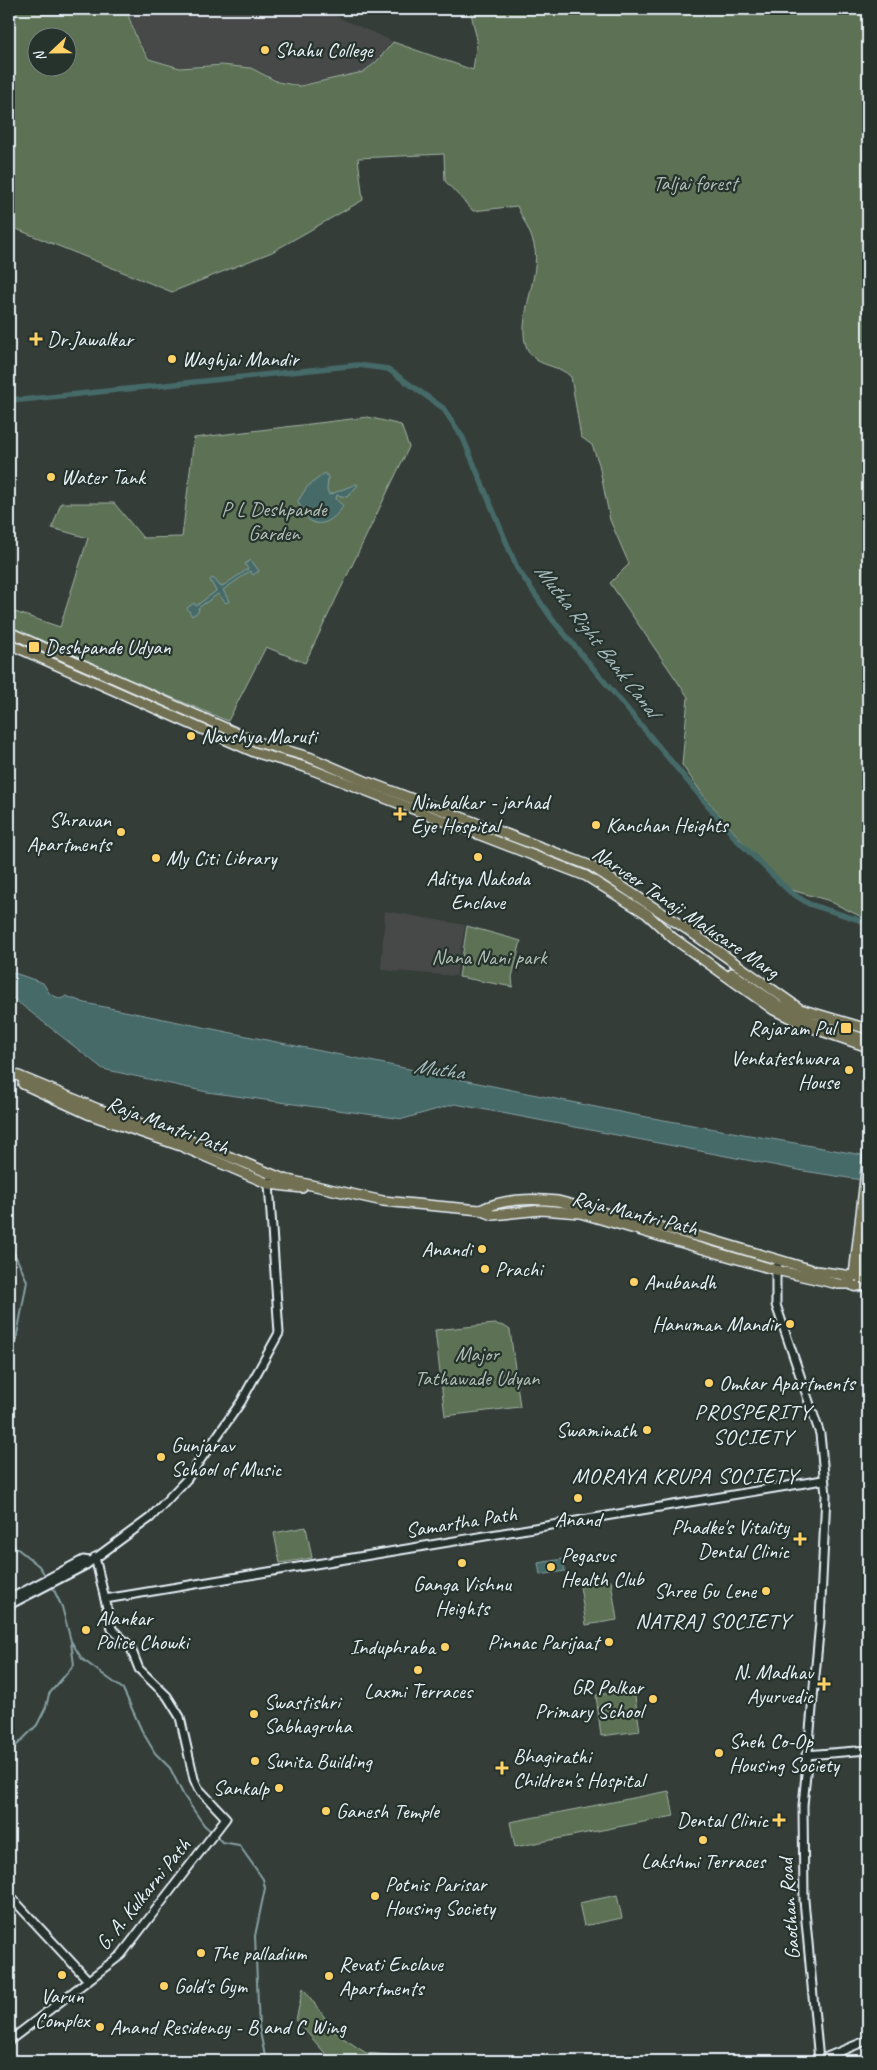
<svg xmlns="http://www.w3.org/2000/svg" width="877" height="2070" font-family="Caveat,sans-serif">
<rect width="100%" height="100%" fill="#353d39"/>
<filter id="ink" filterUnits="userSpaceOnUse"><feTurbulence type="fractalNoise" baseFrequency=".02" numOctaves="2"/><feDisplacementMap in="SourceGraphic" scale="10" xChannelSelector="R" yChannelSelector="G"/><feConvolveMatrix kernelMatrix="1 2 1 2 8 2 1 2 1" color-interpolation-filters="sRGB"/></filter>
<g filter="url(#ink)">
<g fill="#474948">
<polygon points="127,9 319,9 392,41 374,62 363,72 300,85 279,81 251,67 222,64 180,67 150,58 139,41"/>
<polygon points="385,911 465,925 456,976 381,970"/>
</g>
<g fill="#5d7255" stroke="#a2b2a6" fill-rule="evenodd">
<path d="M9,9H126L138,42L149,59L180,68L222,65L251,68L278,82L300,86L363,72L375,63L393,42L473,70L477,40L470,9H868V920L827,900L791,890L765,869L703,795L682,765L688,697L610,583L629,564L610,520L599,464L592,445L581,437L571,377C560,365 540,367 531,355C510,329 543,276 534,245C531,232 522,218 517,206L473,211L445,181L444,154L358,158L363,200L272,252L172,292L9,226ZM38,38H68V68H38Z"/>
<polygon points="368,417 401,425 409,447 305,663 266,647 228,721 9,629 9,610 60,627 88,538 52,528 61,503 114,503 143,538 182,537 194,438"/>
<polygon points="467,926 521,941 512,977 513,987 459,977"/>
<polygon points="495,1324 504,1326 510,1330 520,1407 445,1416 435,1330"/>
<polygon points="306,1527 312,1558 280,1563 274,1533"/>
<polygon points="611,1581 617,1620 586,1625 580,1586"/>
<polygon points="634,1690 640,1731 601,1736 596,1695"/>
<polygon points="669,1791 674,1816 515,1847 510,1822"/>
<polygon points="617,1895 622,1918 584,1926 579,1903"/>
<polygon points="303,1988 337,2034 366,2053 411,2057 416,2061 332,2061 296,2020"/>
</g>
<g fill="#456a68" stroke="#86a0a2">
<path d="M325,473L328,477L327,490L329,495L356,484L358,485L347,497L337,495L336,499L343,506C336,518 321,530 308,519L310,511L301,508L298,501L307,487Z"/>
<polygon points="251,560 259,571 253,575 250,571 223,590 229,601 226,603 218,594 198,608 199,611 192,616 187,608 194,603 196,606 216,591 210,580 213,578 221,587 248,569 245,564"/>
<polygon points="9,971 43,983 50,994 61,999 66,996 85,1003 630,1114 868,1156 868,1181 804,1171 455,1104 403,1119 207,1092 103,1069 9,995"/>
<polygon points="563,1559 565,1571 540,1575 538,1563"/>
</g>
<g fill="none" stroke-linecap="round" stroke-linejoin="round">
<g stroke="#86a0a2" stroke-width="2">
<polyline points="9,1242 27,1281 15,1346 9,1364"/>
<polyline points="9,1542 39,1566 47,1578"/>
<polyline points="52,1586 62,1607 71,1641 82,1659 123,1689 142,1731 155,1753 170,1768 184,1796 204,1825 212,1832"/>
<polyline points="9,1753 37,1725 46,1707 49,1694 74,1665 71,1642"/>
<polyline points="215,1835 222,1842 239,1845 263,1879 265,1888 255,1936 259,2027 266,2061"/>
</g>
<polyline stroke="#456a68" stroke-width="5.5" points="9,398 21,400 358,365 388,369 443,408 463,438 517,568 552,619 737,840 790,892 809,904 868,923"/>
<defs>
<g id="minor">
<polyline points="779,1261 776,1270 776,1305 820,1434 826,1495 820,1622 803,1806 804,1900 819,2061"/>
<polyline points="859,1286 868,1287"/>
<polyline points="9,1599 83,1560 90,1561"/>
<polyline points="105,1599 823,1480"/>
<polyline points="9,1605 86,1565 150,1518 187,1479 241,1402 279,1333 269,1184 272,1174"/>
<polyline points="806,1755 868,1750"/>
<polyline points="9,1895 88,1980"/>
<polyline points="9,2041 121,1955 226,1818 198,1788 194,1779 180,1717 167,1696 139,1669 130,1646 112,1629 95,1557"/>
<polyline points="817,2061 868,2040"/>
</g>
<g id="major">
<polyline points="9,632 257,742 309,757 365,781 591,866 691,932 800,1009 868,1029"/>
<polyline points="9,644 254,752 305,767 586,876 647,914 673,938 774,1010 807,1026 868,1047"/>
<polyline points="732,973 778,1005 810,1021 868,1040"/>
<polyline points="9,1072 98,1109 191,1141 284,1179 383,1201 480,1210 493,1215 541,1210 580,1213 776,1270 838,1284 851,1284"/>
<polyline points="23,1084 88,1114 181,1146 269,1184 302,1188"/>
<path d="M480,1210C504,1198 532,1198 558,1201L715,1241L816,1271L853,1276"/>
<polyline points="854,1275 868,1153"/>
<circle cx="856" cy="1281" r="5.5"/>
<polyline points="861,1279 868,1227"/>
</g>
</defs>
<use href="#minor" stroke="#e8f1f8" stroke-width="11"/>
<use href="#major" stroke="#e8f1f8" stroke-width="12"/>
<use href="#minor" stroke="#26332d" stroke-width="7"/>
<use href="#major" stroke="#716f52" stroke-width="9"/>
</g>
</g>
<g fill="#ffd166" stroke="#26332d" stroke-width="2">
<circle cx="265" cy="50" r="5"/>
<path d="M33.5 331.5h5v5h5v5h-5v5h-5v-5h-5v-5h5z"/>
<circle cx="172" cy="359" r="5"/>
<circle cx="51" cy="477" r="5"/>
<rect x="28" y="641" width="12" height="12" rx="2.5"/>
<circle cx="191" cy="736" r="5"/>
<path d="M397.5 806.5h5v5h5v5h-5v5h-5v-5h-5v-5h5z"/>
<circle cx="596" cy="825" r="5"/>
<circle cx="121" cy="832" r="5"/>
<circle cx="478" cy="857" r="5"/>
<circle cx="156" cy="858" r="5"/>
<rect x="840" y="1022" width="12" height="12" rx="2.5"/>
<circle cx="849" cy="1070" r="5"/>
<circle cx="482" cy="1249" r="5"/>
<circle cx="485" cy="1269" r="5"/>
<circle cx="634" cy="1282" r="5"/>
<circle cx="790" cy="1324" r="5"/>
<circle cx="709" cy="1383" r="5"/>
<circle cx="647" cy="1430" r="5"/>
<circle cx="161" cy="1457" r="5"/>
<circle cx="578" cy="1498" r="5"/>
<path d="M797.5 1531.5h5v5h5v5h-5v5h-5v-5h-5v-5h5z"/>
<circle cx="462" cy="1563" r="5"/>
<circle cx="551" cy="1567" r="5"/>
<circle cx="766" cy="1591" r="5"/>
<circle cx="86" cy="1630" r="5"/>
<circle cx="609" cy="1642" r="5"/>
<circle cx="445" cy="1647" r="5"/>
<circle cx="418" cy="1670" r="5"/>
<path d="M821.5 1676.5h5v5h5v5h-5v5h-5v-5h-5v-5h5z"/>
<circle cx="653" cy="1699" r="5"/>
<circle cx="254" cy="1714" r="5"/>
<circle cx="719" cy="1753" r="5"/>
<circle cx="255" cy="1761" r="5"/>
<path d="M499.5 1760.5h5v5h5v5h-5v5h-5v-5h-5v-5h5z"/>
<circle cx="279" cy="1788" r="5"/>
<circle cx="326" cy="1811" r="5"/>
<path d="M776.5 1812.5h5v5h5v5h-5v5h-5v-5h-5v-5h5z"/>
<circle cx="703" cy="1840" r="5"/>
<circle cx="375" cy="1896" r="5"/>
<circle cx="201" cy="1953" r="5"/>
<circle cx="62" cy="1975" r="5"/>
<circle cx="329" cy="1976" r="5"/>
<circle cx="164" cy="1986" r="5"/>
<circle cx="100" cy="2027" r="5"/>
</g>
<g text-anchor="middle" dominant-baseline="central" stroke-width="4.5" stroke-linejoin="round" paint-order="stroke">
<g font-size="21" fill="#e8f1f8" stroke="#26332d" text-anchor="start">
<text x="275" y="50">Shahu College</text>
<text x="47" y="339">Dr.Jawalkar</text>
<text x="182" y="359">Waghjai Mandir</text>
<text x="61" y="477">Water Tank</text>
<text x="45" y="647">Deshpande Udyan</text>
<text x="201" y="736">Navshya Maruti</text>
<text x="411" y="802">Nimbalkar - jarhad<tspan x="411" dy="24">Eye Hospital</tspan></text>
<text x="111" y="820" text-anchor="end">Shravan<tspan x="111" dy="24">Apartments</tspan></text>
<text x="606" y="825">Kanchan Heights</text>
<text x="166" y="858">My Citi Library</text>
<text x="478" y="878" text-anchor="middle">Aditya Nakoda<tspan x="478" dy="24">Enclave</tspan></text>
<text x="835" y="1028" text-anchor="end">Rajaram Pul</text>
<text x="839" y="1058" text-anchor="end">Venkateshwara<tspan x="839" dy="24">House</tspan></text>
<text x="472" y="1249" text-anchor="end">Anandi</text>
<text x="495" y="1269">Prachi</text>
<text x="644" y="1282">Anubandh</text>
<text x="780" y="1324" text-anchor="end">Hanuman Mandir</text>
<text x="719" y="1383">Omkar Apartments</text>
<text x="637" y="1430" text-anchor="end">Swaminath</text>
<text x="171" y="1445">Gunjarav<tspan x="171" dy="24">School of Music</tspan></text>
<text x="578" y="1519" text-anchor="middle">Anand</text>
<text x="789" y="1527" text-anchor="end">Phadke's Vitality<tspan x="789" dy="24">Dental Clinic</tspan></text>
<text x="561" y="1555">Pegasus<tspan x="561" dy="24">Health Club</tspan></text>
<text x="462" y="1584" text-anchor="middle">Ganga Vishnu<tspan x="462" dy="24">Heights</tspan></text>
<text x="756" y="1591" text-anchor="end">Shree Gu Lene</text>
<text x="96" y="1618">Alankar<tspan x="96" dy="24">Police Chowki</tspan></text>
<text x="599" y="1642" text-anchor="end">Pinnac Parijaat</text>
<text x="435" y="1647" text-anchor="end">Induphraba</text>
<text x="813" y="1672" text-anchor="end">N. Madhav<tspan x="813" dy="24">Ayurvedic</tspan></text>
<text x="643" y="1687" text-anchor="end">GR Palkar<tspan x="643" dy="24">Primary School</tspan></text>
<text x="418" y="1691" text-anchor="middle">Laxmi Terraces</text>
<text x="264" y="1702">Swastishri<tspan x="264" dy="24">Sabhagruha</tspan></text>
<text x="729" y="1741">Sneh Co-Op<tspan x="729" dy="24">Housing Society</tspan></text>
<text x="513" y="1756">Bhagirathi<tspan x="513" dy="24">Children's Hospital</tspan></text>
<text x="265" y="1761">Sunita Building</text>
<text x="269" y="1788" text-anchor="end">Sankalp</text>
<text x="336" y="1811">Ganesh Temple</text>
<text x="768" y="1820" text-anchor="end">Dental Clinic</text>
<text x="703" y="1861" text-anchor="middle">Lakshmi Terraces</text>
<text x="385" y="1884">Potnis Parisar<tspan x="385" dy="24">Housing Society</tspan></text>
<text x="211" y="1953">The palladium</text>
<text x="339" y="1964">Revati Enclave<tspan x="339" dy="24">Apartments</tspan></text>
<text x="174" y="1986">Gold's Gym</text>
<text x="62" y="1996" text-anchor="middle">Varun<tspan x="62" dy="24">Complex</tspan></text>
<text x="110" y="2027">Anand Residency - B and C Wing</text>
</g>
<g font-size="21" fill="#b0beb7" stroke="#26332d">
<text x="695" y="183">Taljai forest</text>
<text x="274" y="509">P L Deshpande<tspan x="274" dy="24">Garden</tspan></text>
<text x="489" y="957">Nana Nani park</text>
<text x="477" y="1354">Major<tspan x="477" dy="24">Tathawade Udyan</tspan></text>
</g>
<g font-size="21" fill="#e8f1f8" stroke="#26332d">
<text transform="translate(686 912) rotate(34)">Narveer Tanaji Malusare Marg</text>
<text transform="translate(168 1125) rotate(21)">Raja Mantri Path</text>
<text transform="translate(635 1213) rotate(14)">Raja Mantri Path</text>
<text transform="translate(461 1522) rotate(-9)">Samartha Path</text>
<text transform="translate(143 1894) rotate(-51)">G. A. Kulkarni Path</text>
<text transform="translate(789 1909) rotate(-94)">Gaothan Road</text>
</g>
<g font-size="22" font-style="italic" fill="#a7bbbe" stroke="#26332d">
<text transform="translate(597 640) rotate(52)">Mutha Right Bank Canal</text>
<text transform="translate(439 1069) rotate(8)">Mutha</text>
</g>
<g font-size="22" letter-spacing="1" fill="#e8f1f8" stroke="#26332d">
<text x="753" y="1412">PROSPERITY<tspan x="753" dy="25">SOCIETY</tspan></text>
<text x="685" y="1476">MORAYA KRUPA SOCIETY</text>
<text x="713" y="1621">NATRAJ SOCIETY</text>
</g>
</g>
<rect width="877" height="2070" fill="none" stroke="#26332d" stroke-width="30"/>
<rect x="15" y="15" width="847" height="2040" fill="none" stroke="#e8f1f8" stroke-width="2" filter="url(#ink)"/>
<g transform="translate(52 52) rotate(248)"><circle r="24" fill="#26332d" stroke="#747f7e"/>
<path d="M0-4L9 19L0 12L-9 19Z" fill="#ffd166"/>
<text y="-8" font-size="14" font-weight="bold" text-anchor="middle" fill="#e8f1f8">N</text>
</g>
</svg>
